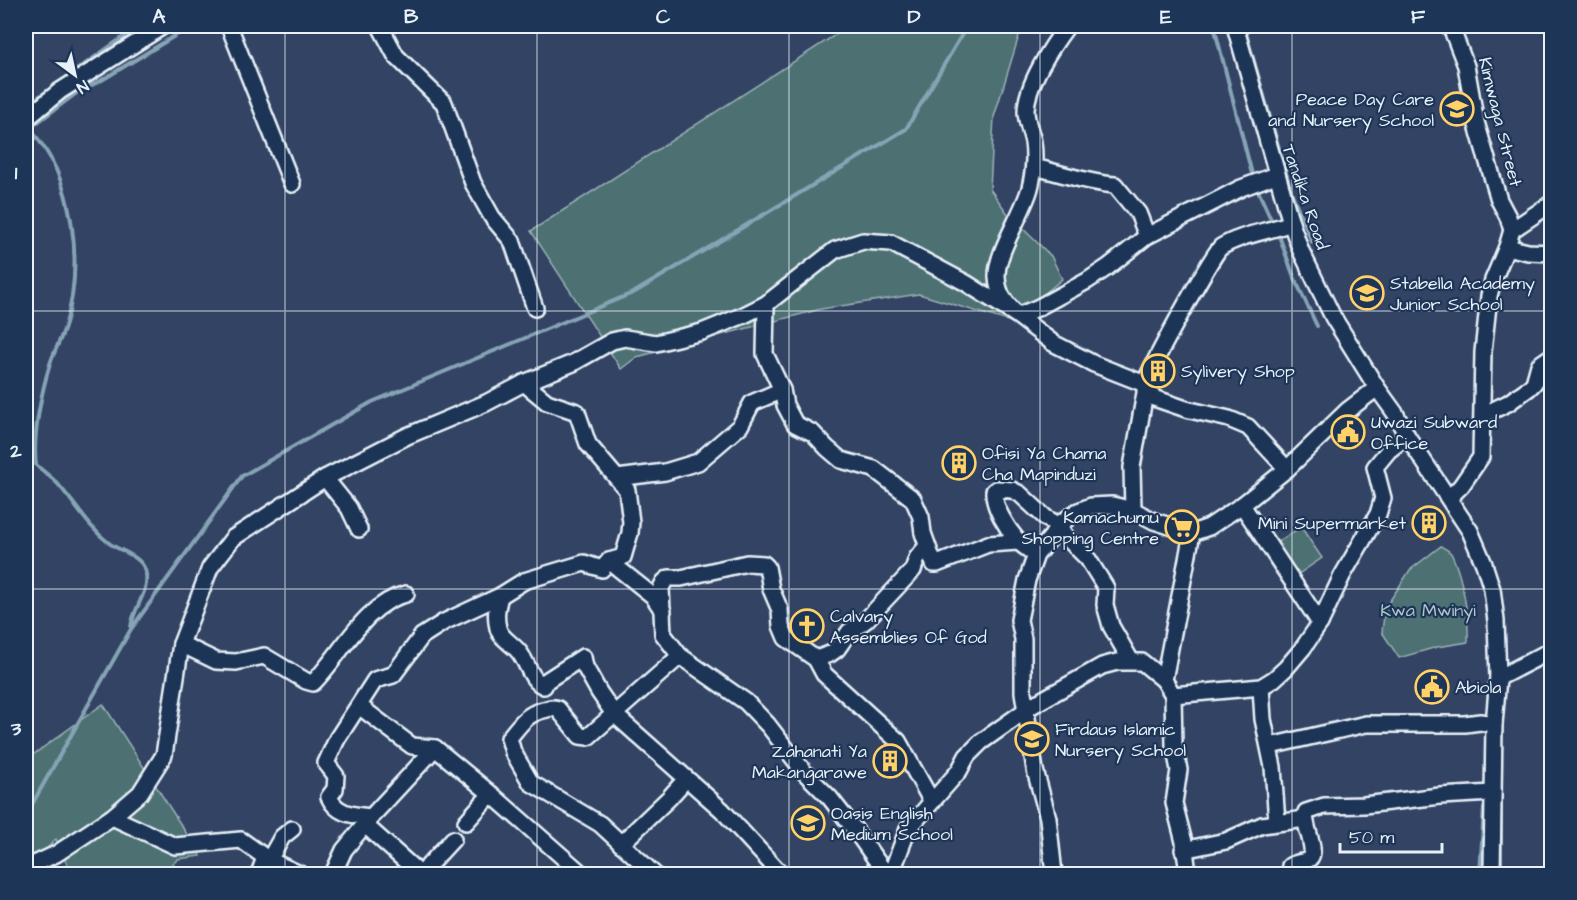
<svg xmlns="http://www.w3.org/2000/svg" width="1577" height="900" font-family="'Architects Daughter',sans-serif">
<rect width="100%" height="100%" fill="#334364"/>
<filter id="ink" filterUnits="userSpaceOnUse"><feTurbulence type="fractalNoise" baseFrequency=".0167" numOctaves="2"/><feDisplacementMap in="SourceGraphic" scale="12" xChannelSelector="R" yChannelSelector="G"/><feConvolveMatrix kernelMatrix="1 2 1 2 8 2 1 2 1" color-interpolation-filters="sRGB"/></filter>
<g filter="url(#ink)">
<g fill="#4d7173" stroke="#9ab1b6" stroke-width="1.5">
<polygon points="849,26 1022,26 994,117 990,189 1008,214 1051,256 1062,279 1011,322 919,294 821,309 637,357 621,369 531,231"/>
<polygon points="1301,527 1322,558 1294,577 1271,546"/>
<path d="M1441,546C1445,549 1450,551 1452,555C1463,579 1469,616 1468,642L1437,647L1399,658L1382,632L1385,608L1410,570Z"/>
<polygon points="103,704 201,856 178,859 162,874 71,874 56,839 26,870 26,760"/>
</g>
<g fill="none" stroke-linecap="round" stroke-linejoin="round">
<g stroke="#86a4b5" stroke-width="4">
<polyline points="1214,26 1253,178"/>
<polyline points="1244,26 1292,194 1312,242"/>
<polyline points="26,106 139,26"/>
<path d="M29,128C75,178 84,264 65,327C61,339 55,350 51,361C42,389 32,436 36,465C43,471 51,477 57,483C75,503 87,526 109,543C121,552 144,556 146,574C149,593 133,608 131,627"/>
<polyline points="26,131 78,92 102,80 191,26"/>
<polyline points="1256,186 1274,226"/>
<polyline points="1278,233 1294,277 1317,326"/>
<polyline points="1501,807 1501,874"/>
<polyline points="26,815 131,629 242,476 372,402 635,292 906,129 967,26"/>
<polyline points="1480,874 1484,808"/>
</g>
<defs>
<g id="minor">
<polyline points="229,26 292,184"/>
<polyline points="380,26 396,56 444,103 473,183 492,217 512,241 535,308"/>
<path d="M1067,26C1052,46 1026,85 1026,111C1026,121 1031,132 1033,142C1035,157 1034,173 1030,188C1023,214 996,252 997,277C998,296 1006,303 1018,316L1037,308L1087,281L1108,267L1147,236L1241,188L1276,175"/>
<polyline points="1235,26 1291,223 1301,251 1333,317 1377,388 1395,413 1407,436 1470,531 1484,564 1492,589 1496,621 1498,678 1494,724 1492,874"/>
<polyline points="1448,26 1452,30 1466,66 1476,122 1499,200 1508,217 1512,230"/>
<polyline points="26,119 60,91 163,26"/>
<path d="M1034,167C1061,173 1087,183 1115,185L1138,213L1147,236"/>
<polyline points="1507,247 1528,252 1552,253"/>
<polyline points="766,304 765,354 782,390 785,405 795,424 813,433 827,448 841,460 874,469 913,499 921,517 923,533 934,564 937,564 988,544 1018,542"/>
<polyline points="524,383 547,402 577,412 588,444 627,490 631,522 630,533 623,557 609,561"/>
<polyline points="1483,415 1508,403 1529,388 1534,383 1539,365 1552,356"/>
<polyline points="325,478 349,508 359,529"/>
<polyline points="617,478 665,472 698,462 740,426 752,403 782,390"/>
<polyline points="1449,498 1461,486 1481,457 1483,352 1489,296 1493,280 1507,247 1512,230 1552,203"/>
<polyline points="1242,505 1320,623"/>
<path d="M1133,510L1132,467L1145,393C1145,390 1145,387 1145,384C1148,371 1213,253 1221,247C1242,234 1268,232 1291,223"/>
<path d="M1036,555C1030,550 1022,546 1017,540C1007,528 993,507 994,491L997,489L1012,490L1020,494L1046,518L1058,525L1066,537L1088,559L1106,588L1105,605L1111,626L1131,661"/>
<path d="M500,596C497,607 495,616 498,628C500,638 513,644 519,652C528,663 530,680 544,686L546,681L583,657L585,667L599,692L614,714L722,810L781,874"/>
<path d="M181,644L216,661L236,662L264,656L306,681L313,683C341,655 365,603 406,594"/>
<polyline points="816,659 830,654 837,649 849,632 866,620 913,570 917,558 927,546"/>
<polyline points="1498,678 1552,650"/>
<polyline points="1261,687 1263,719 1273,767 1277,822"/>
<polyline points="1173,695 1261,687 1274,679 1286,668 1303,648 1320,623 1342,576 1378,514 1383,498 1375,467 1389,450 1407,436"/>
<polyline points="359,706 412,746 435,748"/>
<polyline points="1270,746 1366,724 1465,724 1480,722 1494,724"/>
<polyline points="112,817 175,846 241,840 269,860 300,874"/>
<path d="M371,817C354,815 337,815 329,797L335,789L336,776L326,763L337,739L375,680L393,675L422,636L444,622L500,596L524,581L584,563L602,569L609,561L653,596L663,611"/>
<polyline points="466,822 491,794"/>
<polyline points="365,825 420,874"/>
<polyline points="621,844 669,798 686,779"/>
<polyline points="1183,850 1226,841 1262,825 1305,819"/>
<polyline points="26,868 56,854 112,817 140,793 164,755 181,644 210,568 233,538 325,478 407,436 486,403 524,383 573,363 612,341 625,338 656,343 702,332 744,315 766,304 835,250 863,241 891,243 966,283 1018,316 1053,343 1094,364 1145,384 1154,398 1186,409 1229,419 1248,427 1287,469"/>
<polyline points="259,874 263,863 269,860 282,837 292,829"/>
<polyline points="333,874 344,850 371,817 435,748 491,794 582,874"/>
<polyline points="423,874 429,865 453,839"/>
<path d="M654,874L600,824L531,783L513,752L509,738C519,726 526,714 543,710C549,709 552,706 558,709L580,736L588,737L680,656"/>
<polyline points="886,874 855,830 830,798 805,773 768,725 746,702 680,656 663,634 661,588 664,582 669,578 681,578 747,563 764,564 767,567 771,589 780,610 781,626 786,638 816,659 824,674 898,741 931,800"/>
<polyline points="891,874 908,829 959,771 967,756 981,742 1033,705 1102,666 1117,662 1142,662 1164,680"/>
<polyline points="1054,874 1048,818 1035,770 1023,692 1023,639 1019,620 1027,580 1036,555 1052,536 1058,525 1078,511 1091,506 1112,505 1133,510 1154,521 1192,533 1209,527 1242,505 1287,469 1348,410 1377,388"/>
<polyline points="1188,874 1184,842 1174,803 1179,770 1174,745 1173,695 1164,680 1192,533"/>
<path d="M1291,874L1290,866C1296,862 1304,863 1309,859C1319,850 1302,825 1306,812L1324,806L1364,805L1440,796L1493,793"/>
</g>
</defs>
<use href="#minor" stroke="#e8f1f8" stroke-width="20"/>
<use href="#minor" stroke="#1d3557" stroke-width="15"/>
</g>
</g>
<path fill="none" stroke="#e8f1f8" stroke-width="1.5" stroke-opacity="0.55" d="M285,26V874M537,26V874M789,26V874M1040,26V874M1292,26V874M26,311H1552M26,589H1552"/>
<defs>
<symbol id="school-ring" viewBox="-11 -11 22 22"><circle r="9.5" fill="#1d3557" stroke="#ffd166" stroke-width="1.5"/><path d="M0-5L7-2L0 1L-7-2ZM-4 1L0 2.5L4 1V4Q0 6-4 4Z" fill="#ffd166"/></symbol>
<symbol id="building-ring" viewBox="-11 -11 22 22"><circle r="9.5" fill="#1d3557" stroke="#ffd166" stroke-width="1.5"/><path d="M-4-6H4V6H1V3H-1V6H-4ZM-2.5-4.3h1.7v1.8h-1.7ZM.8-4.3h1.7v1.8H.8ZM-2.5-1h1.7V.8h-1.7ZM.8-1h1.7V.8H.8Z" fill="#ffd166"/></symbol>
<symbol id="civic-ring" viewBox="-11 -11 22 22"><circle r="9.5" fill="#1d3557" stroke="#ffd166" stroke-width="1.5"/><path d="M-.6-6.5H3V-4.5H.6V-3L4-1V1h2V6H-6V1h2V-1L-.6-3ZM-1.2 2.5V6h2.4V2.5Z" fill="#ffd166"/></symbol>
<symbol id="supermarket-ring" viewBox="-11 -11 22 22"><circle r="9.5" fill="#1d3557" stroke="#ffd166" stroke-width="1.5"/><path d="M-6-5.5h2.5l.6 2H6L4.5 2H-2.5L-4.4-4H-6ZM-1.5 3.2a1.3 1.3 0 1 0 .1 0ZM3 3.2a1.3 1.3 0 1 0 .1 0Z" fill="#ffd166"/></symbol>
<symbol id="church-ring" viewBox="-11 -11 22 22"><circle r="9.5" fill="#1d3557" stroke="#ffd166" stroke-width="1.5"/><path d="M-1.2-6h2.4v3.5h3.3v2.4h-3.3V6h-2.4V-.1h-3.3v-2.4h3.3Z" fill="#ffd166"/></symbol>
</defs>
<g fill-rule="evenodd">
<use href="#school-ring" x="1438" y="90" width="38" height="38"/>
<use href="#school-ring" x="1348" y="274" width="38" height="38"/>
<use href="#building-ring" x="1139" y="352" width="38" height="38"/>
<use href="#civic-ring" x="1329" y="413" width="38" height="38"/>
<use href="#building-ring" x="940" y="444" width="38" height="38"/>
<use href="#building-ring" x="1410" y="504" width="38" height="38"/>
<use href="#supermarket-ring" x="1163" y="508" width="38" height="38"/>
<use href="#church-ring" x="788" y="607" width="38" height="38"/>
<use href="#civic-ring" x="1413" y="668" width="38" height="38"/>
<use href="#school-ring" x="1013" y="720" width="38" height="38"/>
<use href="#building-ring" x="871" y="742" width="38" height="38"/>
<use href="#school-ring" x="789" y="804" width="38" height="38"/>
</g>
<g text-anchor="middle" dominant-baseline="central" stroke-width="4.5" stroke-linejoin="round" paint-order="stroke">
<g font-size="18" fill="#e8f1f8" stroke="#1d3557" text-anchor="start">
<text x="1434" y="99" text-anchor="end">Peace Day Care<tspan x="1434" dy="21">and Nursery School</tspan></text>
<text x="1390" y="283">Stabella Academy<tspan x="1390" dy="21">Junior School</tspan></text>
<text x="1181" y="371">Sylivery Shop</text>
<text x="1371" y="422">Uwazi Subward<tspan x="1371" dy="21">Office</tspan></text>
<text x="982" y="453">Ofisi Ya Chama<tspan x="982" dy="21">Cha Mapinduzi</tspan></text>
<text x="1159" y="517" text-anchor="end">Kamachumu<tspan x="1159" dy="21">Shopping Centre</tspan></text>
<text x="1406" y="523" text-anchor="end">Mini Supermarket</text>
<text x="830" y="616">Calvary<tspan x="830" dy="21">Assemblies Of God</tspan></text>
<text x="1455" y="687">Abiola</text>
<text x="1055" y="729">Firdaus Islamic<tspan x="1055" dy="21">Nursery School</tspan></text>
<text x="867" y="751" text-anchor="end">Zahanati Ya<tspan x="867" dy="21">Makangarawe</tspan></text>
<text x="831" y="813">Oasis English<tspan x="831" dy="21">Medium School</tspan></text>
</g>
<g font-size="18" fill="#e8f1f8" stroke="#1d3557">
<text transform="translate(1500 122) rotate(76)">Kimwaga Street</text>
<text transform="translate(1305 197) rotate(71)">Tandika Road</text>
</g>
<g font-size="18" fill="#b2c4c9" stroke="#1d3557">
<text x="1428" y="610">Kwa Mwinyi</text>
</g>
</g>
<rect width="1577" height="900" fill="none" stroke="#1d3557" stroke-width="66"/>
<g transform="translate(75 75) rotate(147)" stroke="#1d3557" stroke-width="4.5" paint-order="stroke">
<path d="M0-4.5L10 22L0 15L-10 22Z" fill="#e8f1f8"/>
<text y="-9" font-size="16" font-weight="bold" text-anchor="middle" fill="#e8f1f8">N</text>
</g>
<path d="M1340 843v9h102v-9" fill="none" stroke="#e8f1f8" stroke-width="3"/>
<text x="1349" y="843" font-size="18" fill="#e8f1f8" stroke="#1d3557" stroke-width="4.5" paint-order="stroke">50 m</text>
<rect x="33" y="33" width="1511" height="834" fill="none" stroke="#e8f1f8" stroke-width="2"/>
<g font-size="20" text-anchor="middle" font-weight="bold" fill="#e8f1f8">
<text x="159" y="23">A</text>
<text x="411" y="23">B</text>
<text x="663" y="23">C</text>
<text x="914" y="23">D</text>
<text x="1166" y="23">E</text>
<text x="1418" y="23">F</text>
<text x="16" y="179">1</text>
<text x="16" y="457">2</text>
<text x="16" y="735">3</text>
</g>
</svg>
